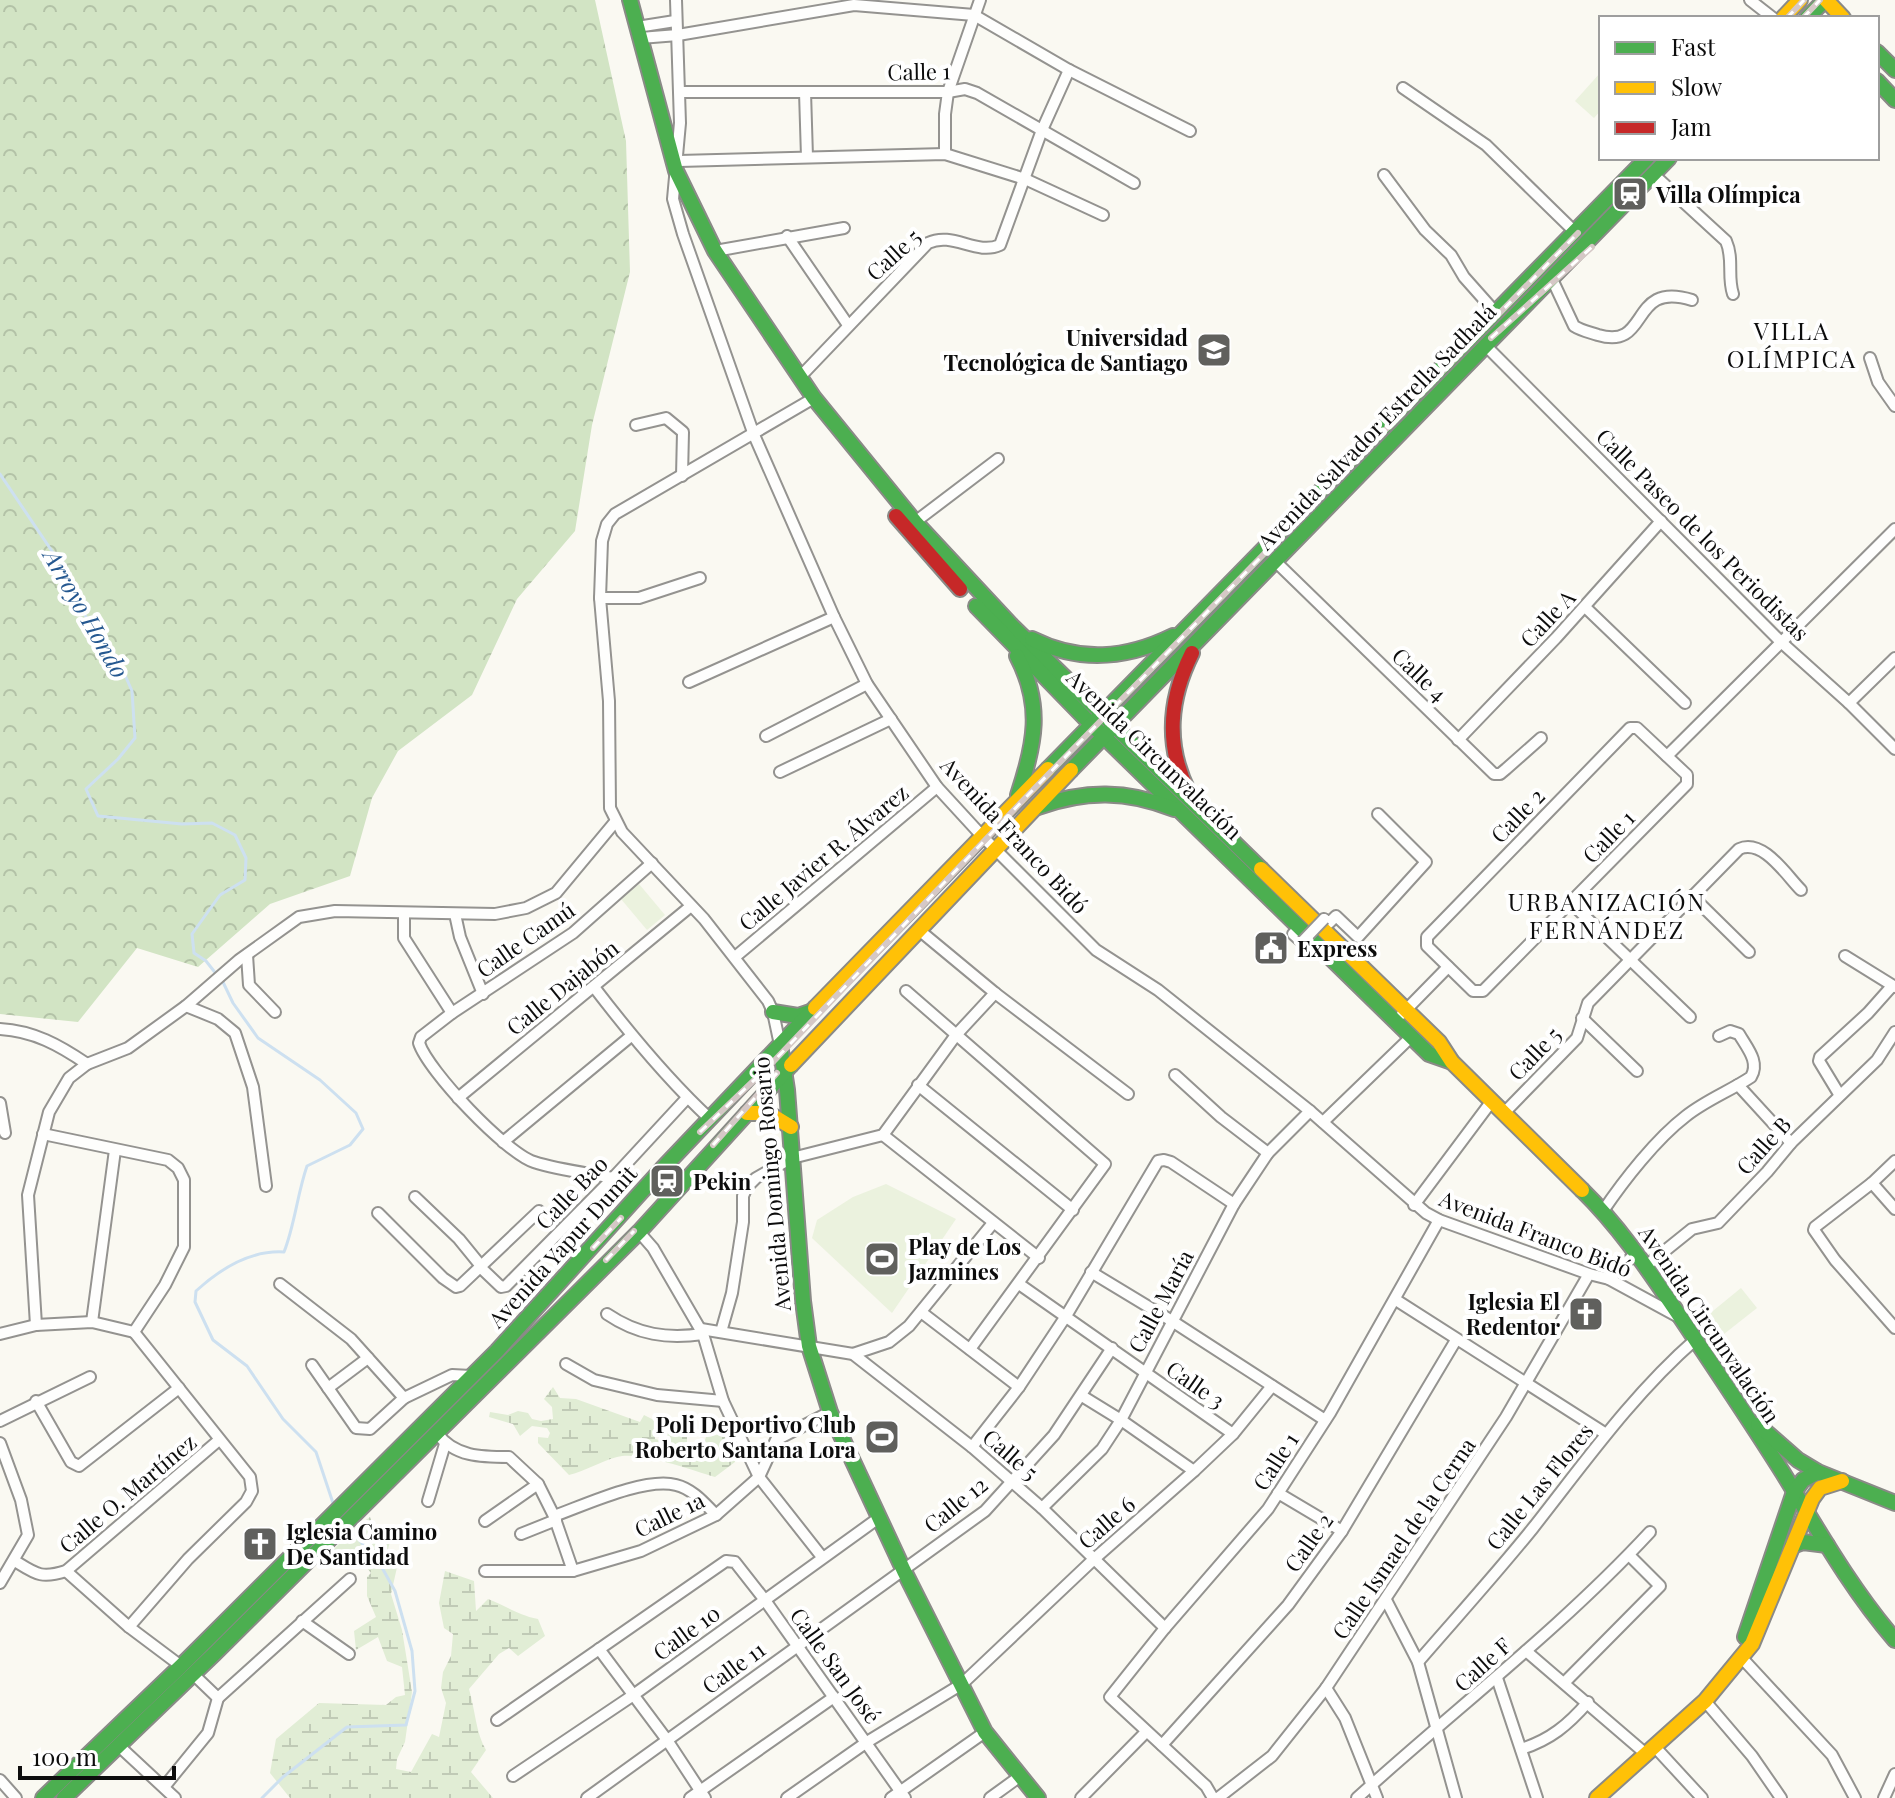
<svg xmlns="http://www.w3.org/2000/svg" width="1895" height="1798" font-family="'Playfair Display',serif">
<defs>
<pattern id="forest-crowns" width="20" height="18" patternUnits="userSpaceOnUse" patternTransform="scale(2)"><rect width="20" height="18" fill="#d2e4c4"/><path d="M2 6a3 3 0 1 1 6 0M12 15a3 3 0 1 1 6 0" fill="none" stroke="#b3c2a7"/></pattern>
<pattern id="wetland-marsh" width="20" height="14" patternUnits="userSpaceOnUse" patternTransform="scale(2)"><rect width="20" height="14" fill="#e1edd5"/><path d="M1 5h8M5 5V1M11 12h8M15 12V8" fill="none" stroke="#c0cab6"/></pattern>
</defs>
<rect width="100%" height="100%" fill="#faf9f2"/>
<polygon fill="url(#forest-crowns)" points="0,0 595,0 626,141 630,272 592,425 575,531 517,599 472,695 398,751 372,798 350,876 270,904 198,967 137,948 78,1022 0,1014"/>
<g fill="url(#wetland-marsh)">
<path d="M553,1387L560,1398L576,1399L640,1422L644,1415L654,1420L655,1439L659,1440L663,1429L674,1435L677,1434L679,1421L687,1424V1442C693,1447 698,1447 704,1443L706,1437L726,1433L735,1451V1462L715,1477C690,1470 641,1451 617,1457C601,1461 586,1471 569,1475L538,1443V1437L548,1438L550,1433L547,1428L532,1426L520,1436L513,1424L489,1417L490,1412L508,1415L518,1411L528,1413L532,1419L541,1421L553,1419L552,1407L544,1399Z"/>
<path d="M370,1517L376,1533L391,1538L387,1553L398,1563L391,1594L402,1630L412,1692L405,1742L397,1759L396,1769L411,1772L432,1734L439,1737L446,1703L441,1688L443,1672L451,1656L453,1634L444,1628L439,1603L445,1571L474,1581L476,1611L488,1599C507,1606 517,1615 538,1619L545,1636L518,1656L509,1648L499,1654L469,1689C475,1709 476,1734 486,1750L471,1772L493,1798H290L270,1773L276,1739L319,1703L386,1705L396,1697L405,1695L402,1667L387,1661L378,1637L356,1650L354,1631L376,1617L367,1596V1577L371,1573L362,1562L323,1560L356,1527Z"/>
</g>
<g fill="#ebf2de">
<polygon points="1601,72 1601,110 1594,118 1575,101"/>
<polygon points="639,884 665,915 647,930 621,899"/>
<polygon points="886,1184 956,1219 892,1313 812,1238 817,1220 853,1197"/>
<polygon points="1741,1288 1757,1308 1724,1334 1708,1315"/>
</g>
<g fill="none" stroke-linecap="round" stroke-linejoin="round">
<g stroke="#cde0f0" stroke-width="3">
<polyline points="0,474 68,575 92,631 117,657 132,691 135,738 118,759 86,789 98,816 182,824 212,823 235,835 246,858 245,880 220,895 192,934 194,953 206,961 217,975"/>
<path d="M222,980L233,1003L258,1038L320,1080L356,1113L363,1129L350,1145L307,1166C297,1195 295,1224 284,1252C250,1250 220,1269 196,1291L195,1302L213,1340L247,1366L283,1419L316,1452L333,1503"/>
<polyline points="262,1798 283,1777 347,1727 406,1725 415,1691 412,1651 395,1591 380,1564 348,1527"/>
</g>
<defs>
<g id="street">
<polyline points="676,0 680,123 673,199 683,234 754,435 834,617 867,684 937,787 982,836 1096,950 1158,990 1310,1111 1426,1213 1439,1220 1589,1274 1609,1279 1677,1316"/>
<polyline points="1750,0 1773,18"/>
<polyline points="637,27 675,21"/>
<polyline points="640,38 678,35 854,5 974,15 1069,70 1190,131"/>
<polyline points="1403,88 1486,145 1575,232"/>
<polyline points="681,92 948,92 965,89 977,93 1134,183"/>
<polyline points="805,92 807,157"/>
<polyline points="945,154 945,114 948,92 980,0"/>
<polyline points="679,161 945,154 1025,179 1103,215"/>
<path d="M1653,174L1726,241C1734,259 1727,276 1733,294"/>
<polyline points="1384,175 1425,230 1451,255 1464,277 1496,313"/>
<polyline points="787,236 848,325"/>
<polyline points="715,251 844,228"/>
<path d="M1551,277L1574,326C1582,331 1589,332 1598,335C1651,351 1628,280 1692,300"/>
<polyline points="1485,345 1781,642 1849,703 1895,749"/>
<polyline points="1870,358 1878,382 1895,406"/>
<path d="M800,377L928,243C953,231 976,256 1000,245L1042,130L1069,70"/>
<polyline points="636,425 666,418 683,432 682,476"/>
<polyline points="915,522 998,459"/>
<polyline points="1275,561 1494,774 1500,774 1506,769 1541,738"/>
<polyline points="600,598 639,598 700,578"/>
<polyline points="1585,607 1685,703"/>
<polyline points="689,682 834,617"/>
<polyline points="1849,703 1895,658"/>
<polygon points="1630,728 1637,728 1687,775 1687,784 1483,991 1473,991 1427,946 1427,937"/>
<polyline points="766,736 867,684"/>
<polyline points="1458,740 1556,638 1661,521"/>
<polyline points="1667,756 1895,529"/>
<polyline points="780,772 891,719"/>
<polyline points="1692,896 1749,952"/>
<polyline points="1571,903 1690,1017"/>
<polyline points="404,913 404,938 452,1013"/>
<polyline points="455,914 460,937 483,994"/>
<polyline points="1324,919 1329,923 1336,916 1358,937 1426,862 1378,814"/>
<polyline points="1300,927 1293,934 1302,942"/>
<polyline points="919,930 995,993 1128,1094"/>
<polyline points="247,955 249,985 275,1012"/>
<polyline points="1845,956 1895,987"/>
<polyline points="735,957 937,787"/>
<path d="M594,987C630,1034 667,1079 710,1119"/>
<polyline points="906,991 1105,1164 970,1349"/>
<polyline points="186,1006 218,1019 235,1033 253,1087 266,1186"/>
<polyline points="1402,1014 1448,967"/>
<polyline points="1582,1018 1637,1071"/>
<path d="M0,1029C34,1031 59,1045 87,1064"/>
<polyline points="780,1045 773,1012 768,1001 704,919 622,832 610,808 609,701 600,598 602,541 607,524 615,514 814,398"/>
<polyline points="1175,1075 1221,1117 1268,1153"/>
<polyline points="918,1085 1073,1210"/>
<polyline points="1738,1085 1791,1143"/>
<polyline points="1839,1094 1819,1061 1820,1057 1868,1013 1892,986"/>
<polyline points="458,1098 691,906"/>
<polyline points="0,1103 5,1133"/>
<path d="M1504,1113L1577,1038L1588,1003L1739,849C1763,838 1786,875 1801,890"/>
<polyline points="1323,1122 1411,1037"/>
<polyline points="43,1134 168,1160 178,1168 184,1180 184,1247 165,1285 134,1332"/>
<polyline points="883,1135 1039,1258"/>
<polyline points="503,1142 631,1036"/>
<polyline points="1895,1161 1872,1183 1815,1227 1814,1230 1835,1260 1895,1328"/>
<path d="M613,1178C587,1173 559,1170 534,1162C506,1153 428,1071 419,1043L421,1037L452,1013L573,933L652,863"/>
<polyline points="1872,1183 1895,1209"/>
<polyline points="415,1197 459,1239 481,1266"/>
<polyline points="1414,1205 1491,1102"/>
<path d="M1603,1211C1624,1180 1656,1139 1686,1116C1706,1100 1730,1091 1751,1077C1760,1062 1747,1048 1739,1034L1730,1031L1719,1036"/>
<polyline points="378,1213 443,1278 456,1287 460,1286 539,1211"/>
<polyline points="639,1232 653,1248 703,1334 723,1401 759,1477 822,1557"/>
<polyline points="1646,1266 1692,1229 1718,1223 1767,1172 1791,1143 1877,1060 1895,1032"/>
<polyline points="480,1267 501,1287 506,1286 613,1178 687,1098"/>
<polyline points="1091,1272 1172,1321 1325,1420"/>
<polyline points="1609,1279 1636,1253"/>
<polyline points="280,1284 351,1339 404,1398 452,1375 471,1376"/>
<polyline points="1019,1284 1233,1434"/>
<polyline points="1396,1300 1606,1434"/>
<polyline points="921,1312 1019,1387"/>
<path d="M607,1314C638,1335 667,1339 703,1334"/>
<polyline points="92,1322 115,1150"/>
<polyline points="36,1325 28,1195 49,1112 69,1078 87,1064 128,1048 186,1006 239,960 299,917 335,911 495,914 526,908 556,893 615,822"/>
<polyline points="701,1329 853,1354 972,1447 1042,1508 1165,1628"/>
<polyline points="721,1332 732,1293 743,1222 743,1196 747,1187 756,1178 792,1158 883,1135 956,1035 995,993"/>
<polyline points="0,1334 36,1325 92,1322 134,1332"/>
<polyline points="853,1354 889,1342 909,1326 993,1223"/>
<polyline points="566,1364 594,1380 657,1395 723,1401"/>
<polyline points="312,1365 356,1428 370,1429 404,1398"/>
<polyline points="328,1388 368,1358"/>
<polyline points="1082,1396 1121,1420 1194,1471"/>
<polyline points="36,1401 71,1462 79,1466 179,1388"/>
<polyline points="0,1421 90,1377"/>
<path d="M437,1433C454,1457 482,1457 509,1457L538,1484L554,1516L573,1571"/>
<polyline points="0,1443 21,1500 28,1535 0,1583"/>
<polyline points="972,1447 1019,1387 1066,1316 1158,1161 1164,1160 1171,1162 1234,1204"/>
<polyline points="1278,1493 1342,1531"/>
<polyline points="428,1501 445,1444"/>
<polyline points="1042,1508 1102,1449 1121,1420 1234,1204 1268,1153 1310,1111"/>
<path d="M554,1516C585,1505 644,1477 676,1485C693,1489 705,1504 716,1515"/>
<polyline points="485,1521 538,1484"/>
<polyline points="521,1534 556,1520"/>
<path d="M15,1561C36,1574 41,1579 66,1571L219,1440"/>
<polyline points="66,1571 129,1627 181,1666"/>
<polyline points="485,1571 573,1571 641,1551 716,1515 759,1477 776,1440 830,1412"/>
<polyline points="1386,1600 1418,1662 1456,1798"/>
<polyline points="302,1621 349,1654"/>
<polyline points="129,1627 188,1559 246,1502 252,1491 250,1477 134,1332"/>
<polyline points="599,1649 667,1740 705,1798"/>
<polyline points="1526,1651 1646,1754"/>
<polyline points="1741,1657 1832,1755 1855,1798"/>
<path d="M1418,1662C1456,1618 1496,1574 1533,1528C1585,1462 1633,1394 1696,1339"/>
<polyline points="193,1674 218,1698 350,1579"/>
<polyline points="1497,1678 1537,1798"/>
<polyline points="1565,1682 1660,1586 1629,1555"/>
<polyline points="1326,1688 1345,1718 1377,1798"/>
<polyline points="1705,1701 1752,1756 1781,1798"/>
<polyline points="497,1720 726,1561 735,1562 764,1599 905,1798"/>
<polyline points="1162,1745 1288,1605 1342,1531 1456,1340"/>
<polyline points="119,1746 175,1798"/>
<polyline points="1655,1747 1702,1798"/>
<path d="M1521,1749C1550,1740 1568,1725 1588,1702"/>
<polyline points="513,1776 632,1696 880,1517"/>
<polyline points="0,1780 16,1798"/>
<polyline points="164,1787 208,1733 218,1698"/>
<polyline points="587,1798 985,1511 1054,1435 1112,1348"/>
<polyline points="690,1798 834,1697"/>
<polyline points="787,1798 867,1742 962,1684 1093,1560 1194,1471 1233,1434 1272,1386"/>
<polyline points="891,1798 985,1732"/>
<polyline points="990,1798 1019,1777"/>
<polyline points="1081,1798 1146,1732"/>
<polyline points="1213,1798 1206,1786 1110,1697 1165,1628 1268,1509 1330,1413 1439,1220"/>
<polyline points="1218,1798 1272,1756 1326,1688 1506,1417 1589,1274"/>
<path d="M1357,1798C1455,1709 1560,1629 1650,1532"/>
<polyline points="1884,1798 1895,1774"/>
</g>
<g id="fast">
<polyline points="630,0 676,171 715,251 814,398 915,522 1012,626 1261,869"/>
<polyline points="1807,18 1825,0"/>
<polyline points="1877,52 1895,70"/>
<polyline points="1877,81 1895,100"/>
<polyline points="976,606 1084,717 1429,1054 1452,1062"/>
<path d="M1032,639C1080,663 1126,659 1173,636"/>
<path d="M1017,656C1043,705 1035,744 1018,795"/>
<polyline points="1048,769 1647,158"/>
<polyline points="1071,770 1669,158"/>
<path d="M1038,807C1085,790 1127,790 1174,809"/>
<polyline points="773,1012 798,1016 810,1012"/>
<polyline points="780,1045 787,1090 803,1301 809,1346 830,1412 904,1571 985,1732 1038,1798"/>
<path d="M1582,1190C1620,1227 1649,1271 1679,1315C1714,1367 1749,1419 1783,1473C1818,1530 1851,1589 1895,1640"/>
<polyline points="1758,1425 1798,1460 1818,1472 1895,1503"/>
<polyline points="1792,1546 1803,1542 1827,1545"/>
<polyline points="1745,1637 1794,1492 1803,1480 1818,1472"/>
<polyline points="43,1798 181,1666 497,1351 662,1169 815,1008"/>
<polyline points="64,1798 214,1654 639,1232 791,1065"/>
</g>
<g id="slow">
<polyline points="1826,0 1843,18"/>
<polyline points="1783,18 1800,0"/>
<polyline points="1261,869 1439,1042 1452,1062 1582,1190"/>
<polyline points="815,1008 1048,769"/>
<polyline points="791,1065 1071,770"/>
<polyline points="747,1113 768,1113 791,1127"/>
<polyline points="1597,1798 1705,1701 1752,1644 1812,1499 1820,1488 1842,1481"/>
</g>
<g id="jam">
<polyline points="896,516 960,589"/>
<path d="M1188,791C1165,744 1169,699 1192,653"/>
</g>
</defs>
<use href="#street" stroke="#949390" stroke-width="14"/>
<use href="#fast" stroke="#8a8a87" stroke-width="18"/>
<use href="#slow" stroke="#8a8a87" stroke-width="18"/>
<use href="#jam" stroke="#8a8a87" stroke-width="18"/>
<use href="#street" stroke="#fefefd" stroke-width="10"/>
<use href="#fast" stroke="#4caf50" stroke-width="14"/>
<use href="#slow" stroke="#ffc107" stroke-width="14"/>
<use href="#jam" stroke="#c62828" stroke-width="14"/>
<defs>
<g id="rail">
<polyline points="1787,18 1804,0"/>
<polyline points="1803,18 1820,0"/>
<polyline points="1491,338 1592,247"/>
<polyline points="700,1132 772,1063 1030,793 1578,233"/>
<polyline points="713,1145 777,1073"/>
<polyline points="593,1248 621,1218"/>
<polyline points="606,1260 634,1231"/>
</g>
</defs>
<use href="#rail" stroke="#d5c8c6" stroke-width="6"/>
<use href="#rail" stroke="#fff" stroke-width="3" stroke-dasharray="9" stroke-linecap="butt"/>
<defs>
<polyline id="street-bridge" points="1302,942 1324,919"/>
</defs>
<use href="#street-bridge" stroke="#949390" stroke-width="14" stroke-linecap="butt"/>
<use href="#street-bridge" stroke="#fefefd" stroke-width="10"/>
</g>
<defs>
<symbol id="station-square" viewBox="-11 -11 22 22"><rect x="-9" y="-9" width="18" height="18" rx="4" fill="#60605d" stroke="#fff"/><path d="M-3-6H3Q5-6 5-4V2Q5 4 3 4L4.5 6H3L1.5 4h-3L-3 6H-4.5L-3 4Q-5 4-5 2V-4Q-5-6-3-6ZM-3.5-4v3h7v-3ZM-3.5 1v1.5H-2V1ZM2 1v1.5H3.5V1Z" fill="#fff"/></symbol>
<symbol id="university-square" viewBox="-11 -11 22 22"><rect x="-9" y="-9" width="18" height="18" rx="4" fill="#60605d" stroke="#fff"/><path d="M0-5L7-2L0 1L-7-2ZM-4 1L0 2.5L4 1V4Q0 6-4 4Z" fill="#fff"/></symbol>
<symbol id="civic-square" viewBox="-11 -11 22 22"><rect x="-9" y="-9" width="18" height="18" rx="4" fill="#60605d" stroke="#fff"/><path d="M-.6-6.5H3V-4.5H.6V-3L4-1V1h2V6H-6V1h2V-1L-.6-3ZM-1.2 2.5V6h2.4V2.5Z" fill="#fff"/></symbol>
<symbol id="stadium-square" viewBox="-11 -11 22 22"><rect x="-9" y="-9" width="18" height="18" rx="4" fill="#60605d" stroke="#fff"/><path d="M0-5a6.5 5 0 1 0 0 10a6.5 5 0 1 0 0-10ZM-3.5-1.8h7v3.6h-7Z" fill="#fff"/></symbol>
<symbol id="church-square" viewBox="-11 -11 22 22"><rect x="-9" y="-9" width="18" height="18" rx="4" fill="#60605d" stroke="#fff"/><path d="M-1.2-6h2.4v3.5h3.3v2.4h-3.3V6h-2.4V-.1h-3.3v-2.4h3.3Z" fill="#fff"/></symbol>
</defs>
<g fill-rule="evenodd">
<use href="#station-square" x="1610" y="174" width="40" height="40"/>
<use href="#university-square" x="1194" y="330" width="40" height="40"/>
<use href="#civic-square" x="1251" y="928" width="40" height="40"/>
<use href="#station-square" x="647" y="1161" width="40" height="40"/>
<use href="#stadium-square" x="862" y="1239" width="40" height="40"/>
<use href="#church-square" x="1566" y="1294" width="40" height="40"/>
<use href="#stadium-square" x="862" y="1417" width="40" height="40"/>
<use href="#church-square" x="240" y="1524" width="40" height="40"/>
</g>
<g text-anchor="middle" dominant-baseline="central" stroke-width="8" stroke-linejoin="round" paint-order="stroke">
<g font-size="22" fill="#0d0d0d" stroke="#fff">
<text transform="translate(919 71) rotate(-1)">Calle 1</text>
<text transform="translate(893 254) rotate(-42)">Calle 5</text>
<text transform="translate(1376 426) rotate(-46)">Avenida Salvador Estrella Sadhalá</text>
<text transform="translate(1703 534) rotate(45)">Calle Paseo de los Periodistas</text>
<text transform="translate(1547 618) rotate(-47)">Calle A</text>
<text transform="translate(1420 674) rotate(44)">Calle 4</text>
<text transform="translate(1155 754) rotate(44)">Avenida Circunvalación</text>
<text transform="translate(1517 815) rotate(-46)">Calle 2</text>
<text transform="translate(1015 835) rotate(47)">Avenida Franco Bidó</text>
<text transform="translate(1608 836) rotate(-46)">Calle 1</text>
<text transform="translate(823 857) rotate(-40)">Calle Javier R. Álvarez</text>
<text transform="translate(525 939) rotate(-35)">Calle Camú</text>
<text transform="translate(562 987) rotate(-39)">Calle Dajabón</text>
<text transform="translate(1534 1053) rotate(-46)">Calle 5</text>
<text transform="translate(1763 1145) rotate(-48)">Calle B</text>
<text transform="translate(771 1184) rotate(-95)">Avenida Domingo Rosario</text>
<text transform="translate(571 1192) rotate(-46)">Calle Bao</text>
<text transform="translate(1536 1233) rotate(21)">Avenida Franco Bidó</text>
<text transform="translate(562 1246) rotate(-48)">Avenida Yapur Dumit</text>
<text transform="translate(1160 1301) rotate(-62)">Calle María</text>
<text transform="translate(1710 1324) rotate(56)">Avenida Circunvalación</text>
<text transform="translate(1196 1384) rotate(35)">Calle 3</text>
<text transform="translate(1011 1454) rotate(41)">Calle 5</text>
<text transform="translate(1275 1461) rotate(-57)">Calle 1</text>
<text transform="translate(1539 1486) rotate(-51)">Calle Las Flores</text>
<text transform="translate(127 1493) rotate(-40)">Calle O. Martínez</text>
<text transform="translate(955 1504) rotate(-39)">Calle 12</text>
<text transform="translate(669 1514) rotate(-26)">Calle 1a</text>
<text transform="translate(1106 1522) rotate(-41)">Calle 6</text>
<text transform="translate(1403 1538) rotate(-56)">Calle Ismael de la Cerna</text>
<text transform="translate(1308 1542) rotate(-55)">Calle 2</text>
<text transform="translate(686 1632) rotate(-36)">Calle 10</text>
<text transform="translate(1482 1664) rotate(-42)">Calle F</text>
<text transform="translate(836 1665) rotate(54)">Calle San José</text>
<text transform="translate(733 1667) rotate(-36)">Calle 11</text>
</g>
<g font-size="22" font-weight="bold" fill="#0d0d0d" stroke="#fff" text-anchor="start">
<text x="1656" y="194">Villa Olímpica</text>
<text x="1188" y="337" text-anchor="end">Universidad<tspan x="1188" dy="25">Tecnológica de Santiago</tspan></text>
<text x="1297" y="948">Express</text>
<text x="693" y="1181">Pekin</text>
<text x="908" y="1246">Play de Los<tspan x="908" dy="25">Jazmines</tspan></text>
<text x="1560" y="1301" text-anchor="end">Iglesia El<tspan x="1560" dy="25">Redentor</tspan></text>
<text x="856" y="1424" text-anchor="end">Poli Deportivo Club<tspan x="856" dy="25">Roberto Santana Lora</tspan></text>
<text x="286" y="1531">Iglesia Camino<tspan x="286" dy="25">De Santidad</tspan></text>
</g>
<g font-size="24" letter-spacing="2" fill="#0d0d0d" stroke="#fff">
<text x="1792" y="330">VILLA<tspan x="1792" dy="28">OLÍMPICA</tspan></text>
<text x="1607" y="901">URBANIZACIÓN<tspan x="1607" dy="28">FERNÁNDEZ</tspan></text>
</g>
<g font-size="24" font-style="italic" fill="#255890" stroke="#fff">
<text transform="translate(87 613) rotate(60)">Arroyo Hondo</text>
</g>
</g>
<rect x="1599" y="16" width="280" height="144" fill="#ffffff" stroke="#9e9e9e" stroke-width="2"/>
<rect x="1615" y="42" width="40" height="12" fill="#4caf50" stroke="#9e9e9e" stroke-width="2"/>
<text x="1671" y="56" font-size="24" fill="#0d0d0d">Fast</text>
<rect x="1615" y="82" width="40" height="12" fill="#ffc107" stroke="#9e9e9e" stroke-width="2"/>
<text x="1671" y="96" font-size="24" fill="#0d0d0d">Slow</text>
<rect x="1615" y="122" width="40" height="12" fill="#c62828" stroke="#9e9e9e" stroke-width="2"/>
<text x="1671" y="136" font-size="24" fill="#0d0d0d">Jam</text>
<path d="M20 1766v12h154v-12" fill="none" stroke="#0d0d0d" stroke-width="4"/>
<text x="32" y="1766" font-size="24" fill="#0d0d0d" stroke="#ffffff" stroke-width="6" paint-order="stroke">100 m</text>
</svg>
